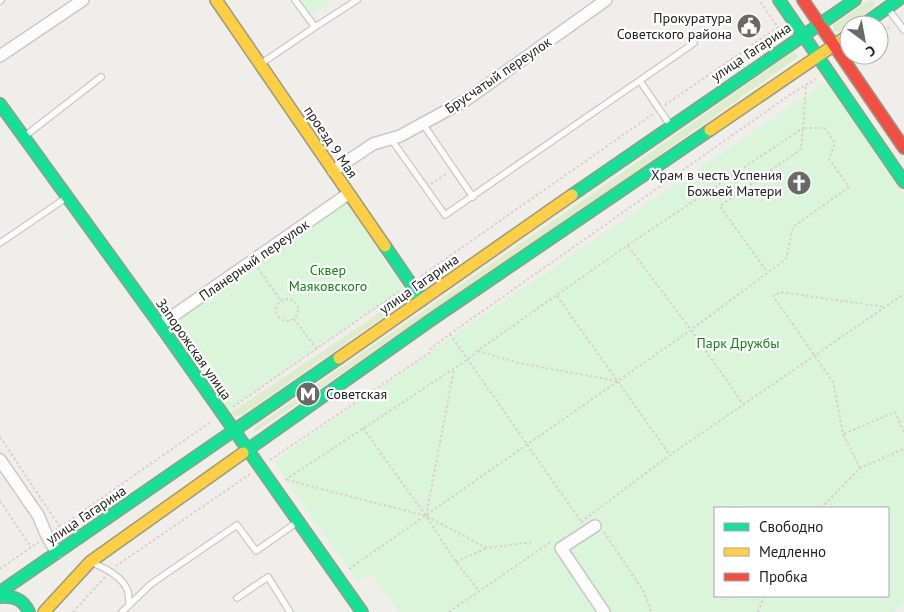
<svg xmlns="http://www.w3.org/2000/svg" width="904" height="612" font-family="'PT Sans',sans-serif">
<rect width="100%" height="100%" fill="#f0eeeb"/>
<g fill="#ddeccb">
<polygon points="870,0 875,2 874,7 838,32 834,31 833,25"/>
<polygon points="794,51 798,57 586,207 254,433 254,428 582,201"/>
<polygon points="409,293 409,299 245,413 237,416 229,414"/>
</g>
<g fill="#daf5da" fill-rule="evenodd">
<polygon points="299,0 334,0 310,16"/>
<path d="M827,81L904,194V601L893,612H399L373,575L357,580L324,535L274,461L462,330ZM715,508H888V596H715Z"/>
<polygon points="345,201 404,289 228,410 170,326"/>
</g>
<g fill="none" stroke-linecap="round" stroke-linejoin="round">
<defs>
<g id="lane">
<polyline points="0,1 1,0"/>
<polyline points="889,10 904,30"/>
<polyline points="315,27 357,0"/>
<polyline points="262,63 315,27 295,0"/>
<polyline points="640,81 670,125"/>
<polyline points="423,124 473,197"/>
<polyline points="25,136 101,77"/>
<polyline points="391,139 445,215 694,43"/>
<polyline points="0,243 66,198"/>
<path d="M93,563C105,568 121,576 127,589C129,593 129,600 129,605"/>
<polyline points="237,598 268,577 290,612"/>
<polyline points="122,612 151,584 237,525 256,551 296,523"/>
</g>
<g id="street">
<polyline points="0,56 83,0"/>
<polyline points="333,171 373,144 400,136 466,100 606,0"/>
<polyline points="160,325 348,194"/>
<polyline points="0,460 38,515 47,536 57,553"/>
<polyline points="595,526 561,548 604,612"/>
</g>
<g id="fast">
<polyline points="779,0 904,182"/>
<polyline points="863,25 898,0"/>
<polyline points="0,104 160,325 362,612"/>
<polyline points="572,195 855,0"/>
<polyline points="385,246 422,300"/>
<polyline points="243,453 431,320 710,130"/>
<polyline points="0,592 339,358"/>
<path d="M0,597C14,596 23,599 29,612"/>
</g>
<g id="slow">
<polyline points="216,0 385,246"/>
<polyline points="710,130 849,35"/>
<polyline points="339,358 572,195"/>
<polyline points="44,612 90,562 243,453"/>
</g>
<polyline id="jam" points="803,0 904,148"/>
</defs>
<use href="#lane" stroke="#c9c8c7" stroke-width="8"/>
<use href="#street" stroke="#c9c8c7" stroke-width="14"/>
<use href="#fast" stroke="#999a82" stroke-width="14"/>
<use href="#slow" stroke="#999a82" stroke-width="14"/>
<use href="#jam" stroke="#999a82" stroke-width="14"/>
<g stroke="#dccecd" stroke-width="2" stroke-dasharray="2.5 2.5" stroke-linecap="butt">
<polyline points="879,34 892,26"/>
<polyline points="665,105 778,27 759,0"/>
<polyline points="431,184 448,173"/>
<polyline points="628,246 691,330 743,404"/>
<polyline points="258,268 281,301"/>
<polyline points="421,276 653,114"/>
<polyline points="557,296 670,455"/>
<circle cx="287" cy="310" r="11"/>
<polyline points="294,319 317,349"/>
<polyline points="450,334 582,523"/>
<polyline points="478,351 519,363 617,381"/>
<polyline points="233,407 401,290"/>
<polyline points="363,428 426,516 456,562 479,591"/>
<polyline points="844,434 895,412 904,432"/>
<polyline points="0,437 60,527"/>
<polyline points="270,460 429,353 430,349 450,334 791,94 816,79"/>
<polyline points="860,468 843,434 833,382 773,296 780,292 885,307"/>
<polyline points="285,480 467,360 477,351 628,245 803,128 806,85"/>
<polyline points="287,480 426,516 487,548 533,542"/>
<polyline points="0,501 31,547"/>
<polyline points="821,508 860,468 904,449"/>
<polyline points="426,516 454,369"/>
<polyline points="581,522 670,455 904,294"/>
<polyline points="56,530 212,421"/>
<polyline points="604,532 644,592 651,612"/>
<polyline points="456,562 487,548"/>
<polyline points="116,566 250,474"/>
<polyline points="0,569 40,541"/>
<polyline points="349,569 691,330 786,259 793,227 849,187 829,159 835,143 825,128 803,128 801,149 720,206 767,272"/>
<polyline points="73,612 105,577"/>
<polyline points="449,612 552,541"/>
<polyline points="758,612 764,596"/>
</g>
<use href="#lane" stroke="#fdfcfc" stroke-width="5.5"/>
<use href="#street" stroke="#fdfcfc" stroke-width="11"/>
<use href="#fast" stroke="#16e098" stroke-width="11"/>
<use href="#slow" stroke="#ffcf43" stroke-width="11"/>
<use href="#jam" stroke="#f24e42" stroke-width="11"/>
</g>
<defs>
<symbol id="civic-disc" viewBox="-11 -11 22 22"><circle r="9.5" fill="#6a6968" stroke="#fff"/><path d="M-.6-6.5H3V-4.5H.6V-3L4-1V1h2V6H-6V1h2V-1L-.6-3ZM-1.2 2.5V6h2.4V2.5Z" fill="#fff"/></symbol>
<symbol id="church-disc" viewBox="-11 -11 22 22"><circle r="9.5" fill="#6a6968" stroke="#fff"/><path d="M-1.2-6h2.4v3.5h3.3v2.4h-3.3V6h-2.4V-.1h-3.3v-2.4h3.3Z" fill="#fff"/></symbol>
<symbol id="metro-disc" viewBox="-11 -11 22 22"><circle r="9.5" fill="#6a6968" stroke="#fff"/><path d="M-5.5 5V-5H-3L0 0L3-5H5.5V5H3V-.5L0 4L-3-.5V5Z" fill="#fff"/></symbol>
</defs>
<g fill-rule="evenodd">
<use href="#civic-disc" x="735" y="12" width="28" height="28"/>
<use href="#church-disc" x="785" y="169" width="28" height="28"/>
<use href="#metro-disc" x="294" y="380" width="28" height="28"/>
</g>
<g text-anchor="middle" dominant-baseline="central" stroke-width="4.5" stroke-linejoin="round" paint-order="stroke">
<g font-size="14" fill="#222" stroke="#fff" text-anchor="end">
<text x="732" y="18">Прокуратура<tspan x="732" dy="16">Советского района</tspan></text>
<text x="782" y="175">Храм в честь Успения<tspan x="782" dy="16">Божьей Матери</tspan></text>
<text x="326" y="394" text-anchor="start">Советская</text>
</g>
<g font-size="14" fill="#222" stroke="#fff">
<text transform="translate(751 52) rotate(-34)">улица Гагарина</text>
<text transform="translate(498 75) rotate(-34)">Брусчатый переулок</text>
<text transform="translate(331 142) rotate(56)">проезд 9 Мая</text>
<text transform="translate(254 260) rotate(-35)">Планерный переулок</text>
<text transform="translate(419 284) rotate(-35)">улица Гагарина</text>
<text transform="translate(194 349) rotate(55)">Запорожская улица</text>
<text transform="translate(86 515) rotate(-34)">улица Гагарина</text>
</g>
<g font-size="14" fill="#0c8416" stroke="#fff">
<text x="328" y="270">Сквер<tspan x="328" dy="16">Маяковского</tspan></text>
<text x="738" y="343">Парк Дружбы</text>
</g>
</g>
<rect x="714" y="507" width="175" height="90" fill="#ffffff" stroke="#a7a7a7"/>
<rect x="724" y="523" width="25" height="8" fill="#16e098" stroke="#a7a7a7"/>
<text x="759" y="532" font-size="15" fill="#222222">Свободно</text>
<rect x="724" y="548" width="25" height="8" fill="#ffcf43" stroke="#a7a7a7"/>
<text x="759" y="557" font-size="15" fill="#222222">Медленно</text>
<rect x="724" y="573" width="25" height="8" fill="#f24e42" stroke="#a7a7a7"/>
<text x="759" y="582" font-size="15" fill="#222222">Пробка</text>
<g transform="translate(864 40) rotate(148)"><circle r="24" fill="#ffffff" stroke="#a7a7a7"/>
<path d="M0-4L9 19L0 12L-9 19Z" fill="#6a6968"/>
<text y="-8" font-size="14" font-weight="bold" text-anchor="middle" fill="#222222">С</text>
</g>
</svg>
